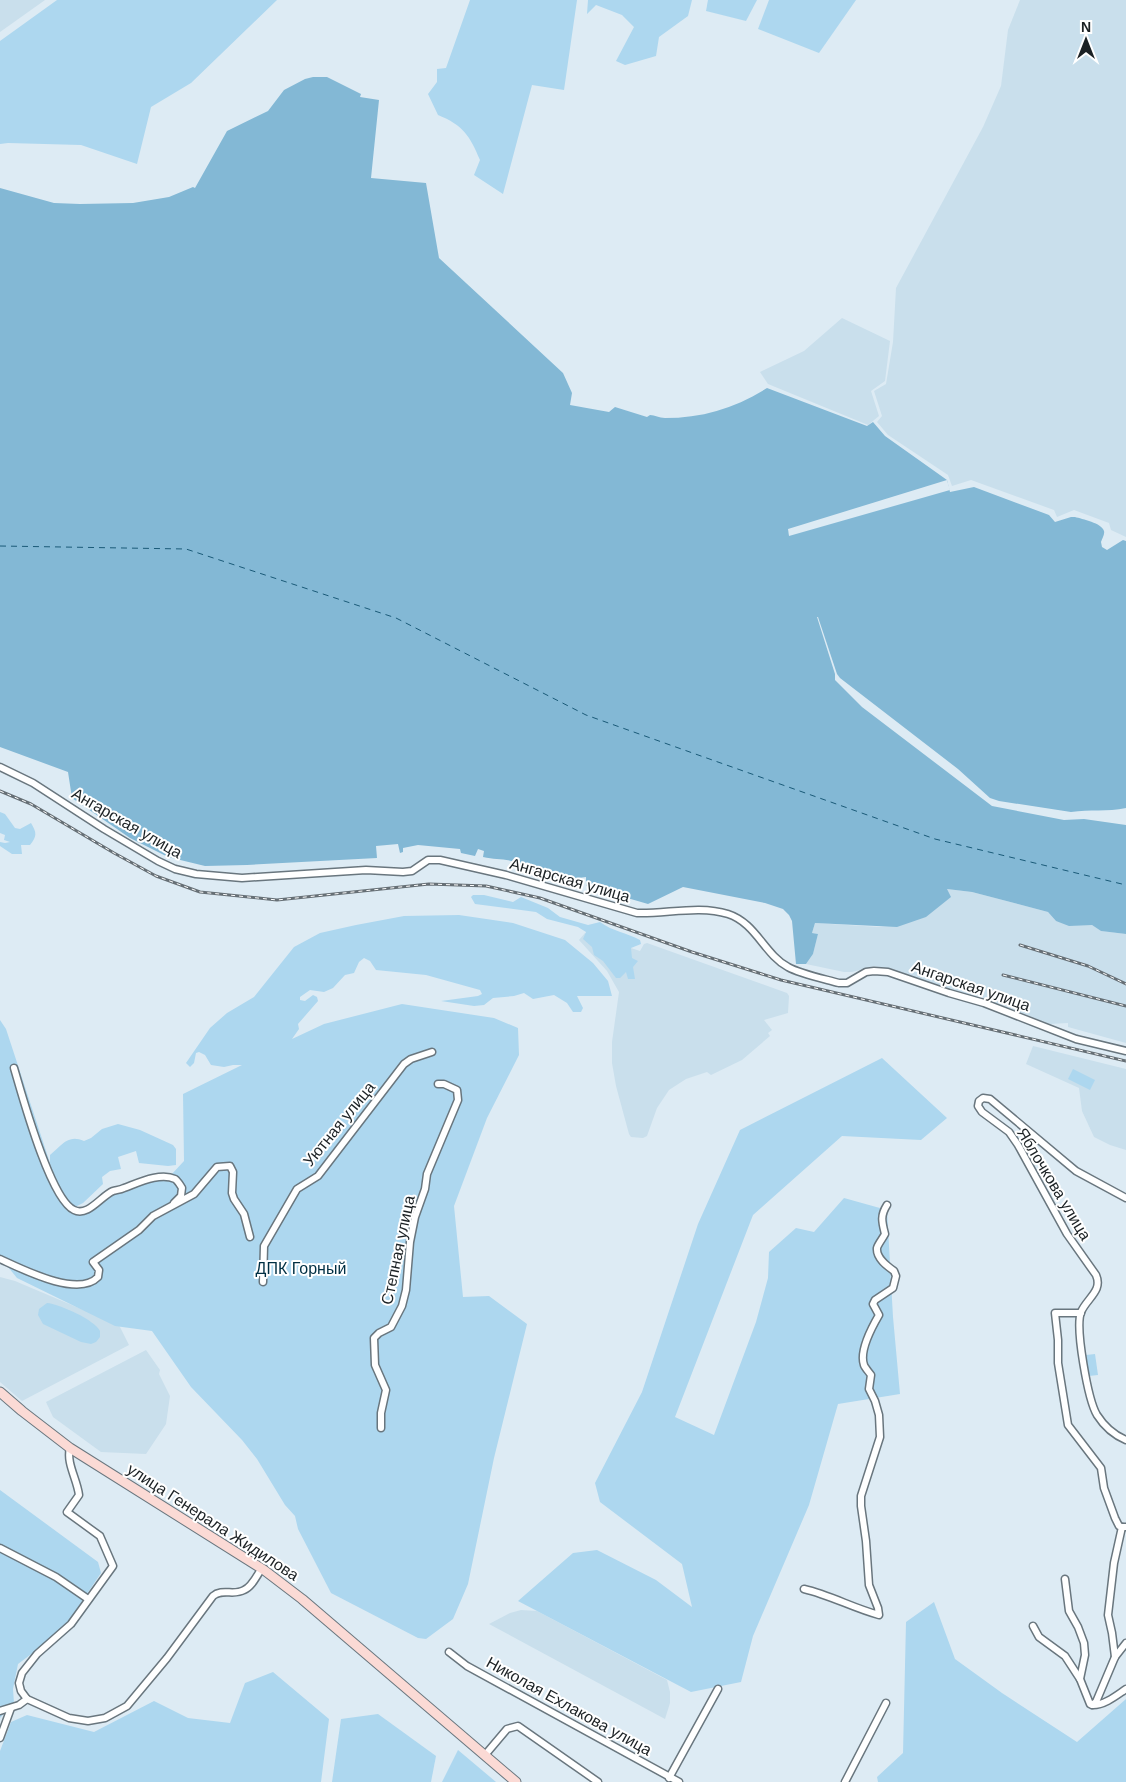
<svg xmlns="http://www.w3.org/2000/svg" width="1126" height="1782" font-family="Helvetica,sans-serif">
<rect width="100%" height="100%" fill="#ddebf4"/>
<g fill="#c9dfec">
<polygon points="0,0 45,0 0,32"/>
<polygon points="1020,0 1126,0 1126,537 1111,530 1109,523 1074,510 1057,517 1054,510 971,480 952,486 948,475 888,435 877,422 882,416 874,391 886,384 893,342 896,288 983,127 1001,86 1008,30"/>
<polygon points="842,318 890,341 885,381 871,391 879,416 868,425 768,384 760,372 804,351"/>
<polygon points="947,889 972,892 1048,912 1056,921 1092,925 1101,931 1126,934 1126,1043 1068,1027 1068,1023 1050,1024 983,998 983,995 977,994 976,997 952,990 891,969 874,966 852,972 844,972 806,964 813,954 818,934 812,933 815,923 879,927 893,926"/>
<polygon points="585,933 640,951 644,944 647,943 787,993 789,996 788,1013 764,1020 772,1030 768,1033 770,1036 742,1060 711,1075 707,1072 686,1079 669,1090 657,1108 647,1136 643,1138 631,1137 629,1134 616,1086 612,1063 612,1042 619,992 607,971 579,940"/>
<polygon points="1033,1046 1126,1069 1126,1150 1110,1145 1094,1137 1082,1111 1079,1088 1026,1064"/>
<polygon points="0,1277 15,1281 119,1325 129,1345 22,1401 0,1382"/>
<polygon points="146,1350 160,1370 159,1374 170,1396 166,1424 146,1454 101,1452 53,1417 46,1402"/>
<polygon points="521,1610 537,1611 667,1680 670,1692 670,1703 665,1719 489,1624 510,1613"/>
</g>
<g fill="#add7ef">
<polygon points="57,0 277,0 191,83 151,107 137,164 81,145 8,143 0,144 0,41"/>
<path d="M470,0H577L564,90L532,85L503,194L474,175L480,160C470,136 463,125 438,115L428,94L437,82V69L446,68Z"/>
<polygon points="588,0 692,0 688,16 659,37 656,56 625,65 616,61 634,27 622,15 596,5 587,14"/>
<polygon points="708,0 757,0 746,21 706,11"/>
<polygon points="769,0 856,0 819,53 758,29"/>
<path d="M0,812L5,814L15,828L20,829L31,823C37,833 37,836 30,845H21L22,854H12L0,846V842L5,843L10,842L4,840L5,835L0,833Z"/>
<path d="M473,895H484L513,902L521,897L548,908L560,917L588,925L600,922C612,931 627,933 640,940L641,944L631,948L632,958L638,961L633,967L635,979H628L626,972L620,978H616L603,961L594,955L592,947L583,939L586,932L578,927L547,919L536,912L475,904L471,897Z"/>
<path d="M459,915L513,923L565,940L593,963L608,981L612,996H577L583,1008L581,1012H573L567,1003L554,995L533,999L524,993L514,996L493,998L484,1005L474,1006L441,1001L478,996L482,994L480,990L426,975L376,970L370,961L364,958L359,962L354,973L345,975L333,988L324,992L310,990L300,997V1000L305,1001L313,995L317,997L318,1001L298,1024L299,1029L292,1039L324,1024L402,1004L494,1018L518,1028L519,1055L487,1118L454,1206L463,1297L489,1296L527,1324L494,1458L468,1584L453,1619L426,1639L418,1638L331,1593L298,1529L295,1516L285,1505L257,1459L242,1440L191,1387L152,1331L115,1326L64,1301L17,1278L0,1257V1020L6,1029L50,1163V1155C62,1145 68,1134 84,1141L91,1138L102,1129L118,1124L140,1130L173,1145L176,1149V1165L168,1166L139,1163L136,1151L118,1157L121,1169L110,1171L102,1177L103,1184L83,1203L75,1207L68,1200L74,1209H88L112,1190L171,1175L184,1161L183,1094L242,1065H233L224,1067L211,1065L205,1055L199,1052L196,1053L194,1063L190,1067L186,1063L210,1028L227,1013L254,997L294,947L320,933L356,925L404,916Z"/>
<polygon points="882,1058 947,1118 921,1140 842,1136 753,1215 675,1417 714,1435 756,1322 768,1278 769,1252 796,1228 814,1232 844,1198 887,1210 893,1317 900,1394 838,1404 809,1505 753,1636 741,1682 691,1692 518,1601 573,1553 597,1550 656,1580 692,1607 682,1564 600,1502 595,1483 642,1392 698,1224 740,1130"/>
<polygon points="1073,1069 1095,1080 1090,1090 1068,1079"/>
<path d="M47,1303C59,1304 95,1320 100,1331V1337L96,1342L91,1344L81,1342L43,1324L38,1315L39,1309Z"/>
<polygon points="1095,1354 1098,1375 1089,1376 1086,1355"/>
<polygon points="0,1490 98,1562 101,1573 62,1631 18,1664 13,1689 14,1703 0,1718"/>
<polygon points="934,1602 955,1659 1002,1693 1077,1742 1126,1699 1126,1782 878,1782 877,1777 903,1753 906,1622"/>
<polygon points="273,1672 329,1719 321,1782 0,1782 0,1751 11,1722 27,1715 94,1732 154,1701 188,1718 230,1723 245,1683"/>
<polygon points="378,1714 436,1756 431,1782 332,1782 341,1719"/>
<polygon points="458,1750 496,1782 442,1782"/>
</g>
<path fill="#83b8d5" d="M313,77H327L361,94L360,97L379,100L371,178L426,183L439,258L563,373L572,393L570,405L609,412L615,407L647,417L650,415C655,415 659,418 665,418C702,418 736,408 767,388L867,426L873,422L885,436L947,480L950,492L974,487L1049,515L1055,522L1071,517H1075C1082,519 1102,523 1104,531C1105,534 1102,539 1101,542L1102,547L1107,550L1123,540L1126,541V808C1107,812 1090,809 1071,812L999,801L990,798L958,769L840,678L837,674L818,617H817L835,674V680L862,707L992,806L1064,820L1084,819L1126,825V934L1101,931L1092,925L1069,926L1056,921L1048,912L972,892L947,889L951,897L926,917L897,927L815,923L812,933L818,934L813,954L806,964H796L792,921L789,915L783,909L765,903L683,887L648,904L586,886V877L562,880L517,867L515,862C503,858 495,860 483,857L484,851L478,849L475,856L461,853L460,849L418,845L403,848V852L400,853L398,844L376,846L377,858L247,865L205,866L168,857L130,838L72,798L68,772L0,747V188L54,203L80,204L133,203L169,197L193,187L195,188L227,131L268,111L284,90L305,79Z"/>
<polygon fill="#ddebf4" points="947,480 950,490 789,536 788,529"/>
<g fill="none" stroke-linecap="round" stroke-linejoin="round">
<polyline stroke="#1a5a78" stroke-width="1" stroke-dasharray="6 5" stroke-linecap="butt" points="0,546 186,549 396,618 586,715 701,756 935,839 1126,885"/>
<defs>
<g id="street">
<path d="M0,767L33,783L104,829L158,861L175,869L196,874L242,878L366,870L403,872L412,871L428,860H440L506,875L637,913C667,914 699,905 728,914C756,923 764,954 788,967C800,974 825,979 839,983H847L866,972L874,971L888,972L949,993L984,1003L1076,1039L1126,1051"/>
<path d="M14,1068C22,1095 50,1199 74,1210C88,1217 101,1196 113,1191C116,1190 120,1190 124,1188C138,1183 160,1172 175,1179C178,1181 180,1185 182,1188L181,1196L174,1203"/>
<path d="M1126,1198L1076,1171L990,1099L983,1098L979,1101L978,1106L982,1112L1009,1132L1018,1145L1067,1234L1096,1275C1103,1291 1087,1298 1081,1312C1075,1328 1088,1400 1097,1415C1104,1426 1114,1435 1126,1440"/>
<path d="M0,1259C22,1269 78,1298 98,1277L99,1270L93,1262L139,1230L153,1216L194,1194L217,1167L230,1166L233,1172L232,1193L234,1199L244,1214L250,1237"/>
<polyline points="263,1282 264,1246 297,1189 318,1176 404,1064 411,1059 432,1052"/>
<polyline points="1081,1313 1055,1313 1058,1340 1058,1363 1068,1425 1101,1468 1104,1488 1115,1518 1119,1526 1122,1527"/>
<polyline points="381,1428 381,1413 386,1390 375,1365 374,1338 379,1333 391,1327 402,1306 406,1290 410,1242 415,1217 425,1189 427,1174 458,1100 457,1090 444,1084 438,1084"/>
<path d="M70,1448C66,1463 77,1479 79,1495L67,1512L100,1536L113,1566L71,1624L37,1654L22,1673L19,1683L21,1691L27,1699L69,1718L88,1721L105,1718L127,1706L167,1658L213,1596C222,1588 234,1596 244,1590C252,1587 257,1575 262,1568"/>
<polyline points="0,1548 56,1577 88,1599"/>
<polyline points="1065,1579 1069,1611 1078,1627 1084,1643 1085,1655 1080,1679 1090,1704 1092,1705 1096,1702 1115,1657 1126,1643"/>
<path d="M804,1589C830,1595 853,1608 879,1615L878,1608L869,1585L866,1541L861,1506V1496L880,1437L879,1415L875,1401L869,1389L871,1375C869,1372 865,1368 864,1365C859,1351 872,1327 879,1315L873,1304L875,1300L893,1288L896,1276L894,1271C887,1266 876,1258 877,1248C878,1244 883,1238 885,1234C882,1222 880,1216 887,1205"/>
<polyline points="1033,1626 1039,1637 1065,1656 1080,1679"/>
<polyline points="449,1652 467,1666 679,1782"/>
<polyline points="1115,1657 1112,1633 1108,1615 1114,1563 1122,1527 1125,1527"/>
<path d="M1093,1705C1105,1705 1117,1695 1126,1689"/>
<polyline points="0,1711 19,1705 27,1699"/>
<polyline points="0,1738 11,1708"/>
<polyline points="485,1755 507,1729 518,1726 598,1782"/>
<polyline points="669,1778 718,1689"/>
<polyline points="845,1782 886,1703"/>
</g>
<polyline id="secondary" points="0,1392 22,1411 70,1448 264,1570 302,1599 516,1782"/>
</defs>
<use href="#street" stroke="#69767e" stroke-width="9"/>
<use href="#secondary" stroke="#69767e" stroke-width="11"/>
<use href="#street" stroke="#fff" stroke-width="6"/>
<use href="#secondary" stroke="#fbdad5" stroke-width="9"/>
<defs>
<g id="rail">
<polyline points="0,791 31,804 114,853 156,876 200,892 277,900 429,884 486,886 540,898 692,952 781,980 1126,1061"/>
<polyline points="1020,945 1088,966 1126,984"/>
<polyline points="1003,975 1126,1006"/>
</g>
</defs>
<use href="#rail" stroke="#666f75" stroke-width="3"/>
<use href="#rail" stroke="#fff" stroke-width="1" stroke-dasharray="4" stroke-linecap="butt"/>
</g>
<g text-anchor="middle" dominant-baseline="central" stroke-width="4" stroke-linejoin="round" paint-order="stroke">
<g font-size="16" fill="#1b2124" stroke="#fff">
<text transform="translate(127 823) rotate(30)">Ангарская улица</text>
<text transform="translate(570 880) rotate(16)">Ангарская улица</text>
<text transform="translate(971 986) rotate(19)">Ангарская улица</text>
<text transform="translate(339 1124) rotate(-51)">Уютная улица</text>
<text transform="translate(1054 1184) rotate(59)">Яблочкова улица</text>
<text transform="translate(398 1250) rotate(-78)">Степная улица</text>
<text transform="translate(213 1522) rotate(33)">улица Генерала Жидилова</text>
<text transform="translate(569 1706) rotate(29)">Николая Ехлакова улица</text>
</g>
<g font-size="16" fill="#002f43" stroke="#fff">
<text x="301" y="1268">ДПК Горный</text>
</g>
</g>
<g transform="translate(1086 40)" stroke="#ffffff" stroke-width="4" paint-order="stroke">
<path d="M0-4L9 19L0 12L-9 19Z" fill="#1b2124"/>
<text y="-8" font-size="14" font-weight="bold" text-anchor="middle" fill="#1b2124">N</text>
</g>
</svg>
